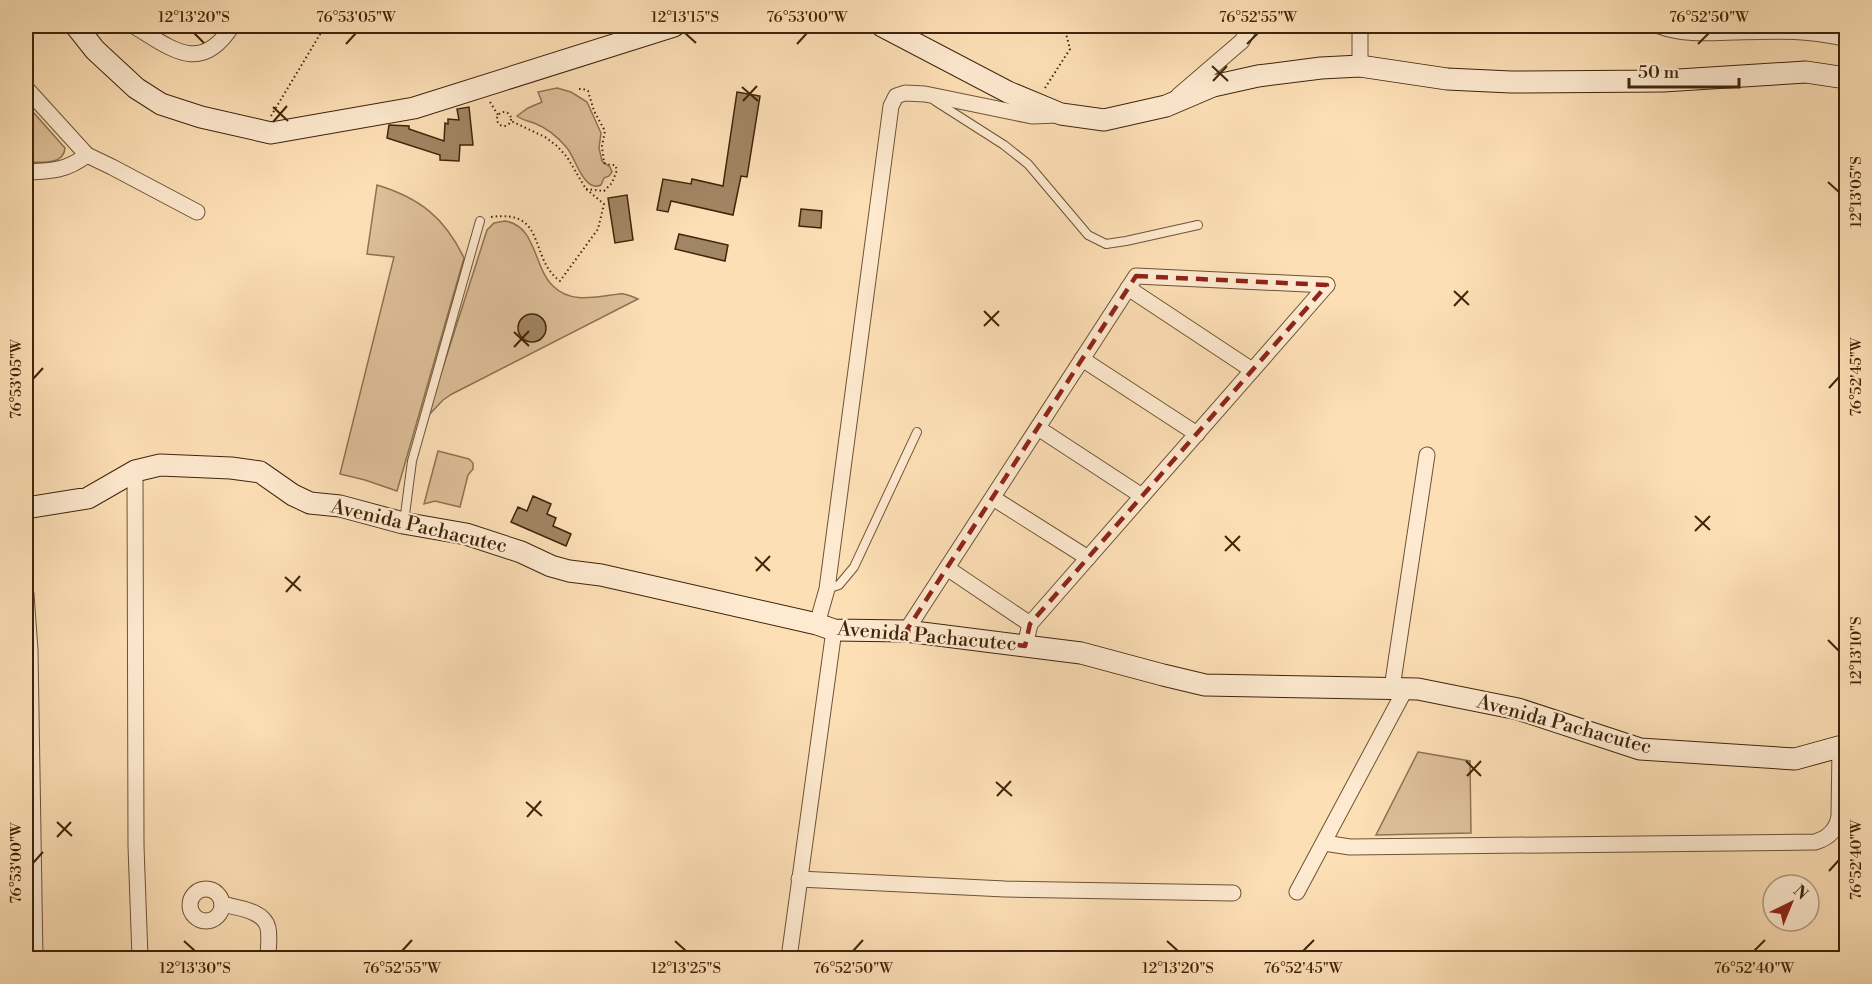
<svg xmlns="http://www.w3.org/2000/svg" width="1872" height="984" font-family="'Libre Bodoni',serif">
<rect width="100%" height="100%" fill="#fddfb6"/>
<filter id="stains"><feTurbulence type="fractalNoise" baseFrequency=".00333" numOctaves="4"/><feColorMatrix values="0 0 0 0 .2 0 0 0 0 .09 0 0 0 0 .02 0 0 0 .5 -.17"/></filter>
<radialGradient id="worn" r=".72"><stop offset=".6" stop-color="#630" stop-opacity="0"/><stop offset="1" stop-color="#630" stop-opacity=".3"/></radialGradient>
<g fill="#ddbf99" stroke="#8e7251" stroke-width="1.5">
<path d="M557,88L571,92L587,102L601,133L599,148L602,161L610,167L612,172L609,176L604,178L601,185C584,193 576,159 567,148C558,137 547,128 534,123C528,121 522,120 517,116L528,108L542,102L538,92Z"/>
<path d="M26,104L65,148C64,166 39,162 26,162Z"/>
<path d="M377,185C420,198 445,218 464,258L397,491L365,480L340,474L394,257L367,254Z"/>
<path d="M505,221C537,226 533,267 553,286C569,302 590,298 611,295C615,295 620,293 624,294C629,295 634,297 638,299L452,394L443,400L427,417L487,230L494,223Z"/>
<polygon points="438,451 469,459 473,463 473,469 468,475 460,507 435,501 424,504"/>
<polygon points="1418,752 1470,761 1471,833 1376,835"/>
</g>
<g fill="#a28563" stroke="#3f2409" stroke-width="1.5">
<polygon points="737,92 760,96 747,177 741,176 733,215 671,201 668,212 657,210 663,179 691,184 692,179 723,186"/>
<polygon points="469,107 473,145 460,145 459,161 440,160 440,155 387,138 389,125 409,126 409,129 444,141 445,123 448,124 448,119 459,120 457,109"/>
<polygon points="627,195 633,240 615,243 608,198"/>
<polygon points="801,209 822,211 821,228 799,226"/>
<polygon points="679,234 728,245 725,261 675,249"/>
<circle cx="532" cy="328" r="14"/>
<polygon points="533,496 551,504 547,514 556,518 553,526 571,534 566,546 511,522 518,507 527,511"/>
</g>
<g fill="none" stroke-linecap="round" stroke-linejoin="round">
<defs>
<g id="lane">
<polyline points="935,101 1004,145 1028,164 1088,235 1106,244 1126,241 1198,225"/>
<polyline points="404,522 412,461 480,221"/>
<polyline points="827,589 839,585 854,567 917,432"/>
</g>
<g id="street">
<path d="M134,26C172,49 201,75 232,26"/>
<polyline points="1360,26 1360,66"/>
<path d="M1659,26C1684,35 1708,33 1734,32C1772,31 1809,29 1846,39"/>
<polyline points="26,88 87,155 112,167 197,212"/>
<polyline points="1178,96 1242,41 1250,26"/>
<path d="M26,172C51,171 66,171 87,155"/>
<polyline points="1128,288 1252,370"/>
<polyline points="1082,359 1197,434"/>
<polyline points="1038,428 1142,496"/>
<polyline points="135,471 136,846 140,958"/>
<polyline points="993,498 1088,558"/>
<polyline points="947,568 1030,624"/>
<polyline points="26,594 30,650 35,958"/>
<polyline points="817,624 827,589 891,106 896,96 905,93 925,94 1032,116 1058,115"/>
<polyline points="906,631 1136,276 1327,285"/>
<polyline points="1025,646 1030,624 1327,285"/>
<polyline points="1392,688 1427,455"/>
<path d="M1324,843L1350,847L1815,842C1829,838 1837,829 1839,816L1840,748"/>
<polyline points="799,879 1005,889 1233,893"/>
<circle cx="206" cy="905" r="16"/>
<polyline points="1297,892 1406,688"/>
<path d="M222,904C237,908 264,910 268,928C270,937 268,949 268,958"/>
<polyline points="789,958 834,630"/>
</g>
<g id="secondary">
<polyline points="76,26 95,50 136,88 161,104 201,117 271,133 414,108 674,26"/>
<polyline points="882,26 1008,92 1061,114 1104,120 1166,106 1213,86 1258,76 1321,68 1360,66 1447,79 1511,82 1663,81 1806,72 1846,78"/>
<polyline points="26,508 88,498 135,471 160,465 231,468 260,472 293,495 310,503 340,506 403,523 466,534 521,552 551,566 569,571 601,575 817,624 834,630 906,631 1081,653 1163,675 1205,685 1418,689 1518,709 1640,749 1795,759 1846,745"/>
</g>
</defs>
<use href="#lane" stroke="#6e5334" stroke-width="10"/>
<use href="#street" stroke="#6e5334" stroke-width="17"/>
<use href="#secondary" stroke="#3f2409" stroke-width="23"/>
<g stroke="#3f2409" stroke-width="2" stroke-dasharray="1.5 3" stroke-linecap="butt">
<polyline points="1045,88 1070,49 1064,26"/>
<polyline points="579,89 583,89 588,91 594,111 605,131 602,146 604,163 610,165 615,165 617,170 612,183 604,191 586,189"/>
<polyline points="490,102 498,115"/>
<circle cx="504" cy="119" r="7"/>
<polyline points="271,116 325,26"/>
<path d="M491,217C548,209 528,258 560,281L598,229L604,204L586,189L567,157L557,146L545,137L511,121"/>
</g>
<use href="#lane" stroke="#feead0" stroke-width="8"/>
<use href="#street" stroke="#feead0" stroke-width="15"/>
<use href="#secondary" stroke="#feead0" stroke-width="21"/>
</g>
<path fill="none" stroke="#8f2418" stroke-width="4.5" stroke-dasharray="12 8" stroke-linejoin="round" d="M1136,276L1327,285L1030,624L1025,646L906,631Z"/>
<path fill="none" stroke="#3f2409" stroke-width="2" d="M194,33L204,43M685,33L696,43M346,44L356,33M797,44L807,33M1247,44L1258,33M1698,44L1709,33M1212,66L1228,81M1213,81L1227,66M742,87L758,101M743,101L757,86M273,107L288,121M273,122L287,106M1828,182L1839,192M1454,291L1469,305M1454,306L1468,291M984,311L999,326M984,326L999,311M514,332L529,346M514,347L529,331M33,379L43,368M1829,388L1839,377M1695,516L1710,530M1695,531L1710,516M1225,536L1240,551M1225,551L1240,536M755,557L770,571M756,571L770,556M285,577L301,591M286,592L300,576M1828,640L1839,651M1466,761L1481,776M1467,776L1481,761M996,782L1012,796M997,796L1011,781M526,802L542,816M527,817L541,801M57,822L72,836M57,837L71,822M33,863L43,852M1829,871L1839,860M184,941L195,951M675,941L686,951M1167,941L1178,951M402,951L412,940M853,951L863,940M1303,951L1314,940M1754,951L1765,940"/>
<g text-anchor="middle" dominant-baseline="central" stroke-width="4.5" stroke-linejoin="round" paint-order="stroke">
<g font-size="20" fill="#3f2409" stroke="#feead0">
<text transform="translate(419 527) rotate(13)">Avenida Pachacutec</text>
<text transform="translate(927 637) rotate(5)">Avenida Pachacutec</text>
<text transform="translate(1564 725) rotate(15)">Avenida Pachacutec</text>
</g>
</g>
<rect width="1872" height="984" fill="none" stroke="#fddfb6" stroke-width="66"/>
<g transform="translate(1791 903) rotate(43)"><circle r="28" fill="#feead0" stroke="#b29b80" stroke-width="1.5"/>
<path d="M0-4.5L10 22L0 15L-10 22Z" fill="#8f2418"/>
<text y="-9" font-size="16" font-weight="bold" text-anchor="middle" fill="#3f2409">N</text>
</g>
<path d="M1629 78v9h110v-9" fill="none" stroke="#3f2409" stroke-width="3"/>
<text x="1638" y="78" font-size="18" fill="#3f2409" stroke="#feead0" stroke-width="4.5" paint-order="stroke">50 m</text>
<rect x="33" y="33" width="1806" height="918" fill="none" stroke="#3f2409" stroke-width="2"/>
<g font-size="15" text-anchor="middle" fill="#3f2409">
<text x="194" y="22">12°13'20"S</text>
<text x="356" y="22">76°53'05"W</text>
<text x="685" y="22">12°13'15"S</text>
<text x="807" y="22">76°53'00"W</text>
<text x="1258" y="22">76°52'55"W</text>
<text x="1709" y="22">76°52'50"W</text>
<text transform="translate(1856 192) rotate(-90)" y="5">12°13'05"S</text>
<text transform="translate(1856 377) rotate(-90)" y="5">76°52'45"W</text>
<text transform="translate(16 379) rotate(-90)" y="5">76°53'05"W</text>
<text transform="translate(1856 651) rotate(-90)" y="5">12°13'10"S</text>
<text transform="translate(1856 860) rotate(-90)" y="5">76°52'40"W</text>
<text transform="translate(16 863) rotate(-90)" y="5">76°53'00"W</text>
<text x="195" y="973">12°13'30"S</text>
<text x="402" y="973">76°52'55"W</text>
<text x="686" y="973">12°13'25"S</text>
<text x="853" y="973">76°52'50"W</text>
<text x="1178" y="973">12°13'20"S</text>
<text x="1303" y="973">76°52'45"W</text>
<text x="1754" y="973">76°52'40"W</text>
</g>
<rect width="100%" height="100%" filter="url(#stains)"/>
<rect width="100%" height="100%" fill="url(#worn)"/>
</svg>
